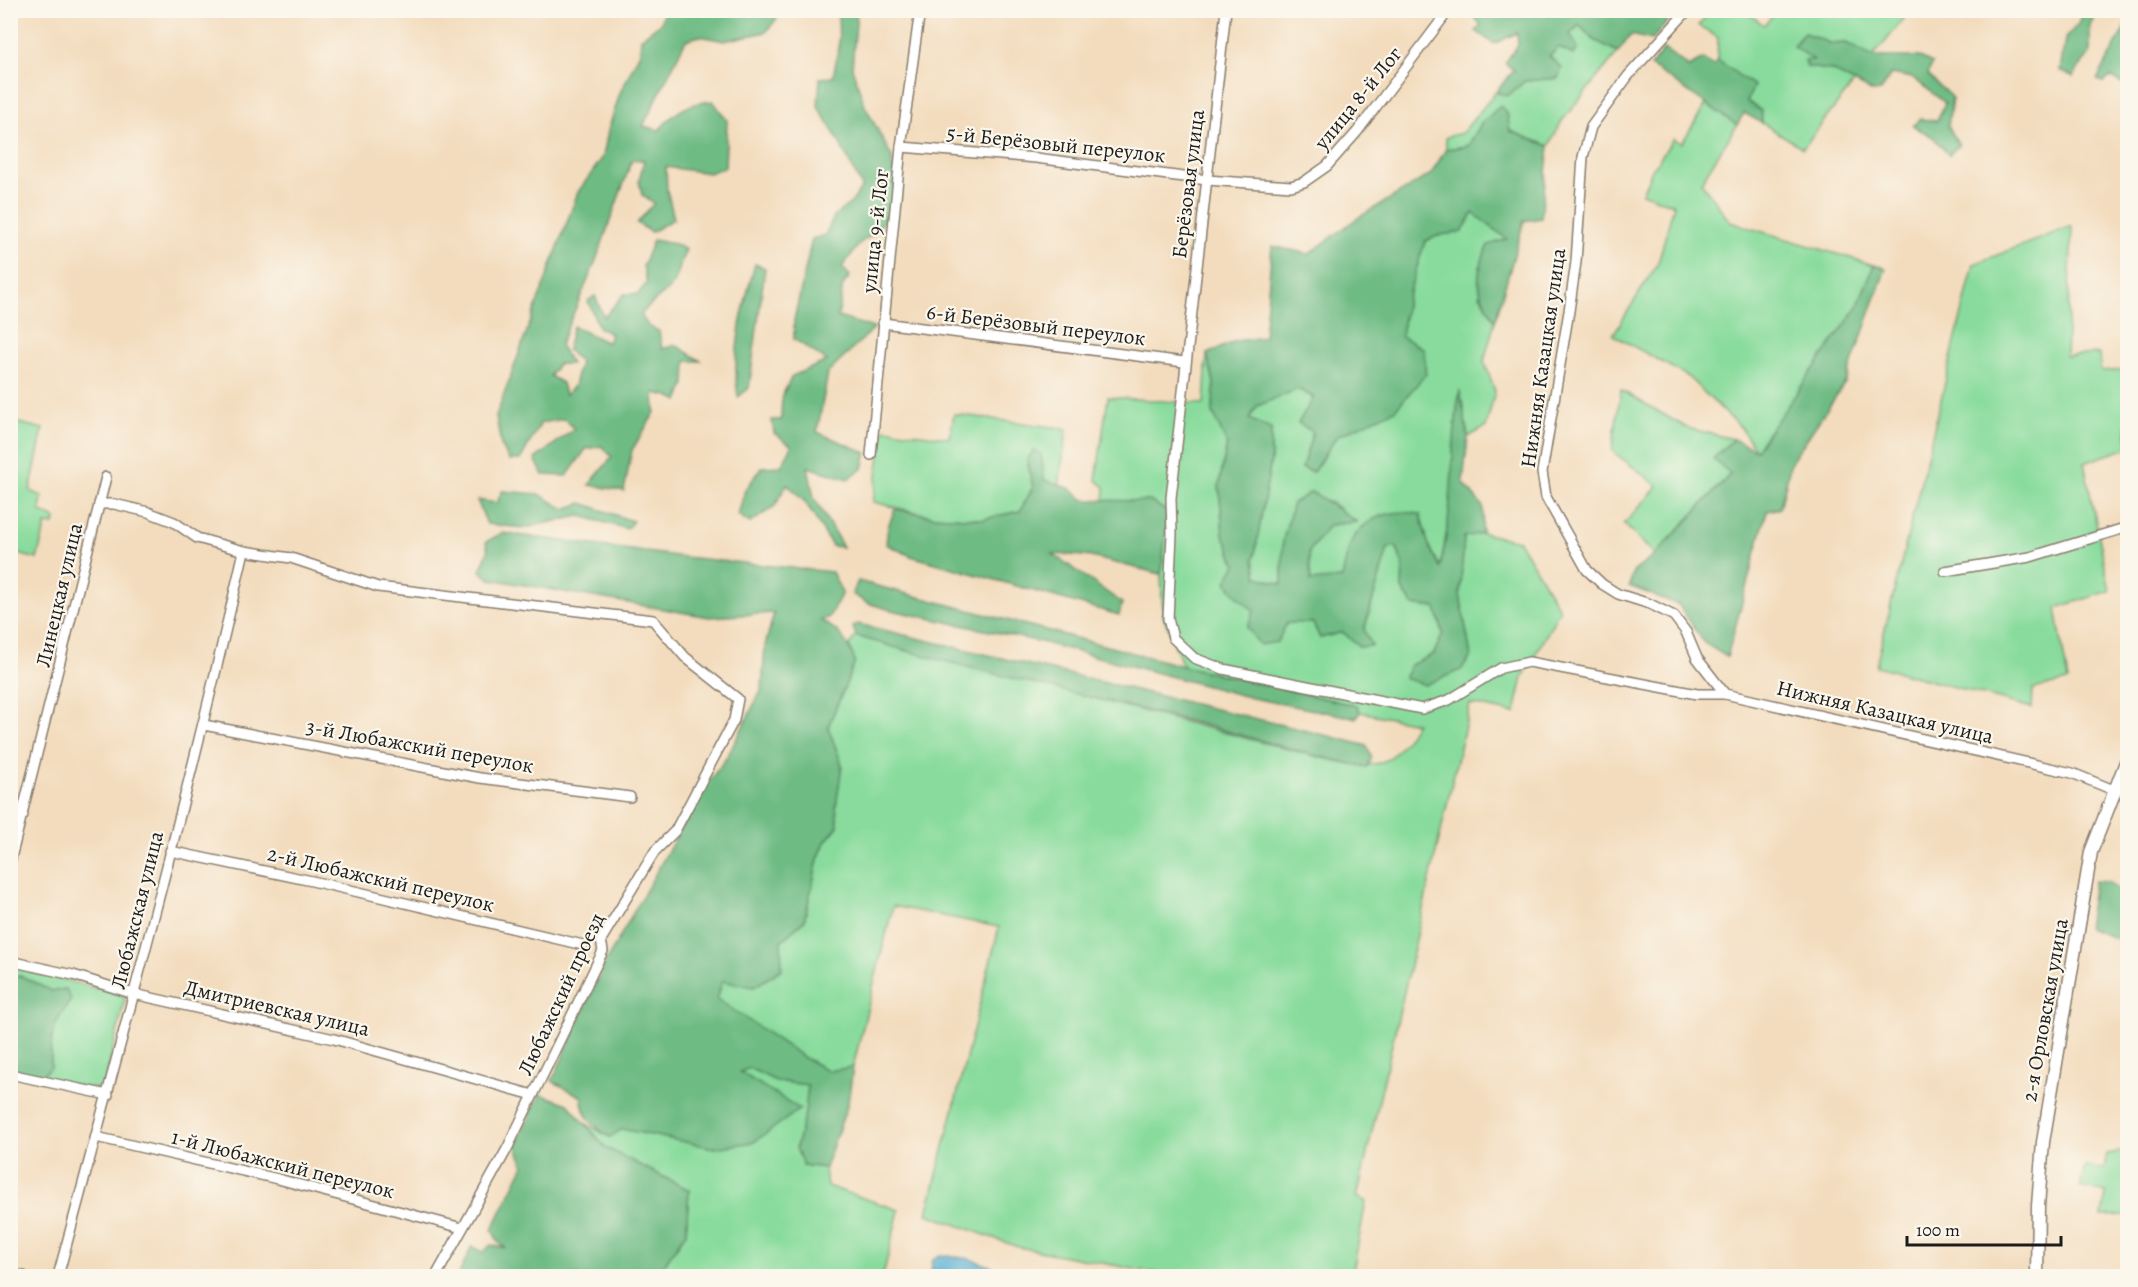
<svg xmlns="http://www.w3.org/2000/svg" width="2138" height="1287" font-family="Alegreya,serif">
<rect width="100%" height="100%" fill="#fbf7ec"/>
<filter id="ink" filterUnits="userSpaceOnUse"><feTurbulence type="fractalNoise" baseFrequency=".0167" numOctaves="2"/><feDisplacementMap in="SourceGraphic" scale="12" xChannelSelector="R" yChannelSelector="G"/><feConvolveMatrix kernelMatrix="1 2 1 2 8 2 1 2 1" color-interpolation-filters="sRGB"/></filter>
<filter id="wash" filterUnits="userSpaceOnUse"><feTurbulence type="fractalNoise" baseFrequency=".008" numOctaves="4" result="noise"/><feDisplacementMap in="SourceGraphic" scale="24" xChannelSelector="R" yChannelSelector="G"/><feGaussianBlur stdDeviation="1.35" result="paint"/><feColorMatrix in="noise" values="0 0 0 0 0 0 0 0 0 0 0 0 0 0 0 0 0 1.4 0 .05"/><feComposite in="paint" operator="in"/></filter>
<g filter="url(#wash)">
<rect width="100%" height="100%" fill="#f3dcbd"/>
<g fill="#88db9c" stroke="#527c5c" stroke-width="1.5">
<polygon points="1711,11 1745,11 1764,25 1778,11 1910,11 1873,57 1846,43 1832,44 1804,33 1793,45 1816,60 1807,67 1831,70 1855,81 1803,148 1762,123 1761,111 1747,101 1753,86 1717,60 1718,38 1699,25"/>
<polygon points="1579,25 1594,40 1618,52 1562,121 1549,146 1510,131 1507,113 1481,124 1468,146 1446,149 1446,137 1462,133 1496,92 1507,96 1525,81 1558,78 1549,57 1559,47 1574,55 1578,48 1570,34"/>
<polygon points="1706,104 1737,125 1701,182 1730,222 1874,265 1857,308 1756,451 1742,429 1687,376 1613,335 1658,263 1674,205 1642,193 1652,170 1673,139 1682,143"/>
<polygon points="1473,212 1508,240 1480,295 1495,321 1484,361 1495,391 1486,427 1468,437 1460,392 1449,520 1440,568 1428,543 1420,514 1353,538 1342,578 1310,582 1308,552 1329,525 1355,522 1331,502 1283,540 1282,584 1257,577 1254,559 1271,460 1271,429 1249,419 1257,406 1298,389 1314,398 1313,432 1302,468 1313,472 1337,436 1360,426 1401,337 1407,299 1425,241 1440,235 1462,232"/>
<polygon points="2072,226 2066,356 2099,354 2101,372 2127,369 2127,448 2084,463 2110,591 2056,608 2068,681 2033,689 2032,708 1876,666 1974,264"/>
<path d="M1207,354L1214,383L1213,413L1227,444L1219,485L1223,534L1236,564L1238,597L1255,611L1277,642L1287,623H1313L1320,638L1343,632L1359,647L1372,645L1364,631L1388,548L1396,546L1403,565L1402,589L1413,605L1436,608L1443,633L1434,654L1411,665L1471,657L1460,595L1464,536L1482,533L1519,541L1560,610L1523,677L1515,713L1470,704L1357,1197L1366,1201L1352,1276H1171L1018,1247L927,1214L999,927L893,906L853,1067L829,1071L806,1059L717,1000L722,981L754,987L781,941L804,921L818,859L825,842L838,826L836,806L842,765L828,727L855,662L849,645L856,636L1322,758C1373,769 1389,773 1416,723L1360,712L1357,706L1183,666L1163,615L1161,574L1168,512L1104,502L1105,487L1096,480L1108,397L1204,404Z"/>
<polygon points="1621,390 1687,428 1733,439 1714,459 1731,473 1655,555 1624,524 1658,486 1612,451"/>
<polygon points="954,414 1067,429 1059,485 1044,480 1041,455 1027,460 1033,487 1020,511 984,519 932,516 873,502 884,429 949,438"/>
<polygon points="11,421 43,429 30,491 42,496 40,511 55,519 54,525 46,524 37,559 11,552"/>
<polygon points="11,966 126,996 103,1090 37,1079 51,1067 50,1038 66,989 51,991 21,976 11,977"/>
<polygon points="749,1068 776,1081 808,1085 803,1165 825,1168 827,1186 899,1210 883,1276 656,1276 686,1233 689,1190 606,1148 585,1123 609,1137 622,1129 714,1148 739,1073"/>
<polygon points="2127,1151 2127,1215 2102,1216 2106,1193 2080,1187 2085,1167 2104,1169 2107,1154"/>
</g>
<g fill="#6ebb84" stroke="#456c50" stroke-width="1.5">
<polygon points="1468,10 1663,10 1673,15 1652,40 1631,35 1618,52 1594,40 1579,25 1570,34 1578,49 1573,55 1559,47 1549,56 1562,68 1558,78 1525,81 1507,96 1496,92 1514,70 1505,63 1518,45 1517,33 1494,44 1476,31 1481,25"/>
<path d="M664,11H783L766,32L724,41L700,36L686,40L643,126L659,130C674,112 690,102 713,101L727,120L725,167L709,173L666,167L667,190L674,219L651,232L637,223L654,203L642,195L639,181L644,160H632L595,263L560,345L571,364H558L550,376L562,383L565,395L574,386L580,362L567,350L573,326L608,343L611,334L599,328L588,301L595,296L604,317L624,294H638L647,283L643,266L653,240L675,244L686,250C681,259 678,277 674,283C665,295 650,302 641,315L648,326L659,331L662,349L676,345L701,361H686L685,384L678,401L669,396L654,393L655,412L632,450L624,491L589,485L612,457L602,446L586,449L567,476L543,475L535,459L574,429L565,419L541,423L520,460H509L501,445L496,416L578,192L603,157L608,131L620,93L640,52L641,38L661,23Z"/>
<polygon points="838,11 857,11 852,68 865,106 892,157 896,204 875,233 861,242 842,267 850,276 843,285 838,317 874,328 828,373 817,432 867,453 863,468 848,479 808,467 814,498 843,547 832,546 806,503 787,484 775,506 750,523 738,515 745,490 762,467 781,466 792,446 774,433 772,420 781,420 782,396 792,376 827,361 794,339 794,320 812,239 825,235 835,215 852,202 862,187 836,136 818,107 820,78 833,77 839,46"/>
<polygon points="2084,11 2097,11 2090,26 2090,53 2073,76 2060,71 2065,39 2078,24"/>
<polygon points="2127,23 2127,87 2111,77 2103,82 2097,80"/>
<polygon points="1804,33 1832,44 1846,43 1873,57 1920,57 1932,63 1928,75 1952,98 1948,126 1959,145 1949,155 1933,137 1913,126 1920,119 1937,121 1945,103 1913,78 1891,74 1881,91 1873,92 1831,70 1807,67 1805,60 1814,60 1793,46"/>
<polygon points="1664,49 1689,67 1703,59 1713,66 1717,60 1754,86 1747,101 1761,111 1762,123 1744,113 1737,125 1651,66"/>
<path d="M1500,106L1507,113L1510,131L1549,146L1541,218L1524,221L1495,321C1476,288 1473,281 1488,245L1507,239L1473,213L1462,232L1440,235L1425,241L1407,299L1401,336L1424,349L1426,374L1395,410L1337,436L1313,472L1302,468L1313,432L1298,423L1314,397L1298,389L1257,406L1249,419L1271,429V460L1254,559L1257,577L1282,584L1283,540L1293,503L1311,492C1328,501 1341,512 1357,522L1329,525L1309,552L1311,581L1342,578C1345,566 1347,547 1354,537C1370,514 1395,509 1420,514L1428,543L1440,567C1455,509 1449,449 1460,390L1468,437L1463,482L1483,507L1482,533L1464,537L1460,595L1471,657L1461,670L1425,685L1404,678L1411,665L1434,654L1443,633L1436,608L1413,605L1402,589L1403,565L1396,546L1388,548L1364,630L1372,646L1359,647L1343,632L1320,638L1313,623H1287L1277,642L1260,645L1247,628L1254,611L1238,597L1226,582L1236,564L1223,534L1219,485L1227,444L1213,413L1214,383L1207,354L1236,341L1264,337L1272,246L1309,254L1356,219L1431,174L1446,149L1468,146L1481,124Z"/>
<path d="M755,264L765,268L749,388L738,397C731,353 743,306 755,264Z"/>
<polygon points="1874,265 1886,268 1845,383 1791,462 1780,508 1767,511 1727,657 1704,643 1679,605 1629,586 1633,572 1655,555 1731,474 1713,459 1733,439 1756,450 1857,308"/>
<polygon points="1034,450 1041,454 1044,480 1069,488 1084,500 1150,501 1168,512 1161,574 1087,556 1053,554 1122,603 1119,615 911,556 886,544 888,527 895,509 932,516 984,519 1020,511 1033,487 1027,460"/>
<polygon points="502,491 539,494 564,509 582,503 633,521 627,529 580,516 524,528 487,524 477,500 497,503"/>
<path d="M502,533L684,557L832,572L842,593L829,617L821,621C840,630 848,642 855,662L828,727L842,765L836,806L838,826L825,842L818,859L804,921L781,941L782,969L754,987L722,981L717,999L806,1059L829,1071L853,1067L848,1103L825,1168L803,1165L796,1148L805,1113L808,1085L776,1081L749,1068L740,1072L800,1109L754,1142L714,1148L622,1129L610,1137C593,1126 582,1117 582,1097L552,1081L605,963L702,791L727,757L762,689L765,646L774,613L709,617L490,579L480,571L488,551L486,542Z"/>
<polygon points="858,581 1183,666 1357,706 1360,712 1356,718 1252,698 1041,642 891,610 867,603 852,594"/>
<path d="M858,624L1337,738L1367,746L1372,758L1367,767C1301,754 1238,733 1173,717C1067,691 961,668 856,636L853,627Z"/>
<polygon points="2094,881 2108,882 2127,897 2127,908 2118,914 2127,921 2127,942 2087,928"/>
<path d="M21,976L51,991L66,989L71,1000C52,1025 50,1037 51,1067L37,1079L11,1071V977Z"/>
<polygon points="540,1094 568,1104 606,1148 689,1190 686,1233 656,1276 458,1276 472,1246 483,1252 491,1245 506,1248 499,1243 492,1230 524,1165 516,1145"/>
</g>
<polygon fill="#56afd3" stroke="#396678" stroke-width="1.5" points="940,1255 971,1259 992,1267 996,1276 930,1276 933,1259"/>
</g>
<g filter="url(#ink)">
<g fill="none" stroke-linecap="round" stroke-linejoin="round">
<defs>
<g id="minor">
<polyline points="1226,10 1171,498 1172,534 1168,619 1173,638 1194,658 1223,669 1422,709 1449,700 1501,668 1529,662 1697,694 1725,694"/>
<polyline points="1688,10 1628,76 1591,127 1583,157 1576,262 1569,311 1542,472 1546,497 1587,570 1602,584 1618,594 1650,604 1674,616 1686,632 1697,658 1725,694 2072,773 2116,791"/>
<polyline points="901,147 1036,158 1207,180 1291,186 1304,182 1327,166 1357,132 1449,10"/>
<polyline points="883,323 1184,362"/>
<polyline points="871,455 901,147 920,10"/>
<polyline points="99,504 114,504 148,512 174,522 197,538 244,551 291,558 378,587 653,620 685,657 738,699 734,720 675,831 655,851 601,940 603,951 507,1149 436,1276"/>
<polyline points="1945,571 2030,557 2128,527"/>
<polyline points="204,725 480,778 630,797"/>
<polyline points="10,811 23,815"/>
<polyline points="170,851 312,881 583,945"/>
<polyline points="10,862 106,477"/>
<polyline points="10,961 73,975 134,994 334,1039 533,1095"/>
<polyline points="10,1074 108,1095"/>
<polyline points="96,1137 278,1179 462,1228"/>
<polyline points="10,1273 24,1276"/>
<path d="M58,1276C123,1036 188,795 244,551"/>
</g>
<polyline id="tertiary" points="2037,1276 2038,1206 2043,1142 2091,852 2128,757"/>
</defs>
<use href="#minor" stroke="#887c6c" stroke-width="12"/>
<use href="#tertiary" stroke="#887c6c" stroke-width="15"/>
<use href="#minor" stroke="#fff" stroke-width="9"/>
<use href="#tertiary" stroke="#fff" stroke-width="12"/>
</g>
</g>
<g text-anchor="middle" dominant-baseline="central" stroke-width="4.5" stroke-linejoin="round" paint-order="stroke">
<g font-size="21" fill="#1c1c1c" stroke="#fbf7ec">
<text transform="translate(1358 98) rotate(-51)">улица 8-й Лог</text>
<text transform="translate(1056 144) rotate(6)">5-й Берёзовый переулок</text>
<text transform="translate(1188 184) rotate(-83)">Берёзовая улица</text>
<text transform="translate(875 231) rotate(-84)">улица 9-й Лог</text>
<text transform="translate(1036 325) rotate(7)">6-й Берёзовый переулок</text>
<text transform="translate(1543 358) rotate(-82)">Нижняя Казацкая улица</text>
<text transform="translate(59 595) rotate(-77)">Линецкая улица</text>
<text transform="translate(1885 712) rotate(13)">Нижняя Казацкая улица</text>
<text transform="translate(420 746) rotate(10)">3-й Любажский переулок</text>
<text transform="translate(381 879) rotate(13)">2-й Любажский переулок</text>
<text transform="translate(137 910) rotate(-76)">Любажская улица</text>
<text transform="translate(561 994) rotate(-65)">Любажский проезд</text>
<text transform="translate(277 1008) rotate(13)">Дмитриевская улица</text>
<text transform="translate(2045 1010) rotate(-80)">2-я Орловская улица</text>
<text transform="translate(283 1164) rotate(14)">1-й Любажский переулок</text>
</g>
</g>
<rect width="2138" height="1287" fill="none" stroke="#fbf7ec" stroke-width="36"/>
<path d="M1907 1236v9h154v-9" fill="none" stroke="#1c1c1c" stroke-width="3"/>
<text x="1916" y="1236" font-size="18" fill="#1c1c1c" stroke="#fbf7ec" stroke-width="4.5" paint-order="stroke">100 m</text>
</svg>
